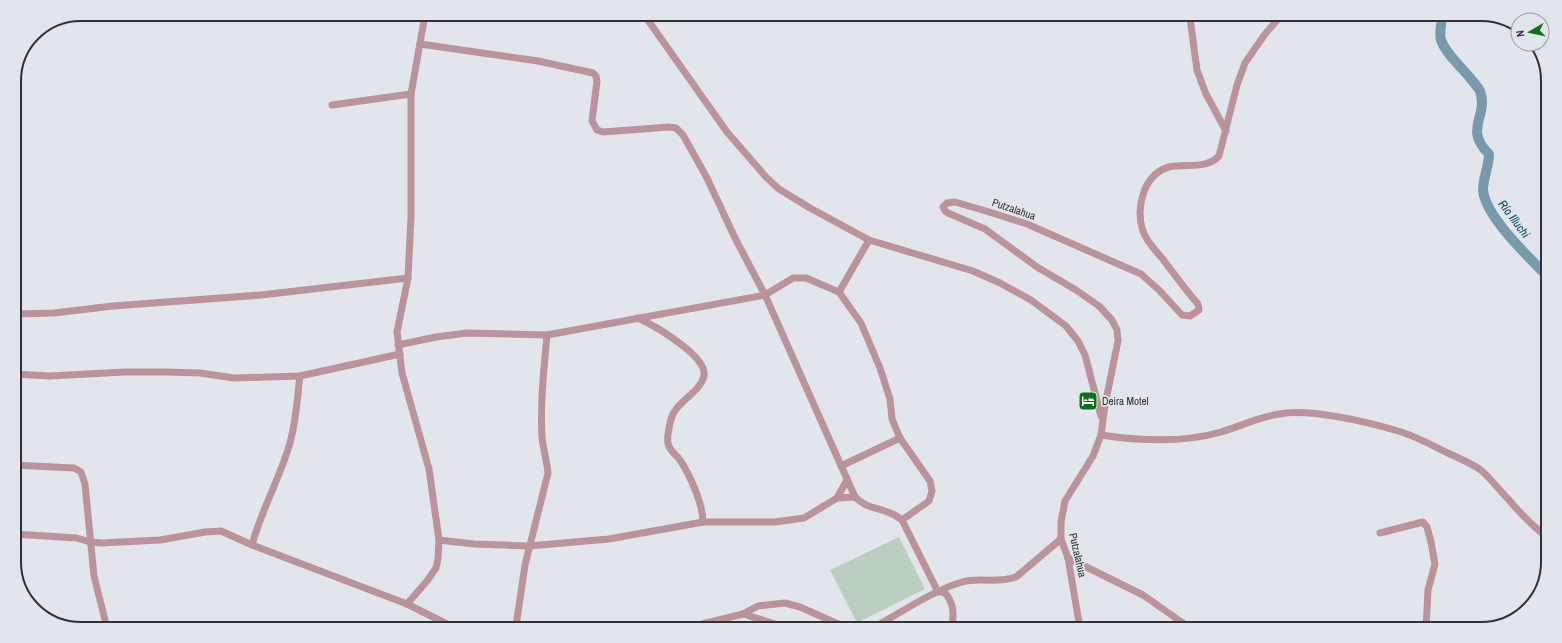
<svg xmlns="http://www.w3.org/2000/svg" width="1562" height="643" font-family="'Archivo Narrow',sans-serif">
<rect width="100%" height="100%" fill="#e2e5ec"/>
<polygon fill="#bacfc0" points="899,537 925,589 857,623 830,570"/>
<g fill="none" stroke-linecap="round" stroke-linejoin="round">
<path stroke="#789aac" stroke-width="10" d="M1442,19C1441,26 1439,33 1441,40C1446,54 1462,68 1471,79C1474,83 1478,87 1480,91C1489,116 1463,129 1489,154C1489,166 1483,178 1483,190C1485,216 1528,256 1546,275"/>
<g stroke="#ba939b" stroke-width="7">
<polyline points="645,16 727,132 767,178 779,189 810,208 869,240 973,271 1000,283 1031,300 1066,326 1078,341 1085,355 1101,416"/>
<polyline points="1190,18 1197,70 1206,94 1226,131"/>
<path d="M420,44L538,61L593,73L596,76L597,81L592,121L597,130L603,132L669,127L676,128L683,135L707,178L735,238L765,295L855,497C869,510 875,506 890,513C894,514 898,517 902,520"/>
<polyline points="332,105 411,94"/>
<polyline points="839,292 869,240"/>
<polyline points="14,314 54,313 113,306 261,295 408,278"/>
<path d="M638,318C653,325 708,356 704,376C701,389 685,398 677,408C672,414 670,421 669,428C668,433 667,439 668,443C669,451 676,454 680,460C690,475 703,504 703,522"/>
<path d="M398,345L436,337L467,333L547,335L765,295L793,278H806L839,292L861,323L880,368L890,399L892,419L900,438L930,481L932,491L929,501L902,520L938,592H944C954,602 954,614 952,627"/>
<polyline points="14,374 50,376 125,372 165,372 200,373 234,378 300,376 400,354"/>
<path d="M1101,435C1140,441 1183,443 1221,432C1241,426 1259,417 1279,414C1309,408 1368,422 1398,431C1416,436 1433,446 1450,454C1461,459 1473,464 1482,471C1492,480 1500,491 1509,500C1520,513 1531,524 1543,534"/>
<polyline points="14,465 74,468 81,472 85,484 94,576 106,624"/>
<polyline points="841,466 900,438"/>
<polyline points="837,498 847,480"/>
<polyline points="1380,533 1423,522 1427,527 1431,542 1435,564 1428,590 1426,629"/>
<polyline points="14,534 77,538 90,542 101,543 160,540 205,532 221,531 252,545 407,604 449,625"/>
<polyline points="439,540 474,544 529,546 609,539 703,522 775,522 804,518 837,498 855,497"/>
<path d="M252,545C261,511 279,480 289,446C296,424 297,400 300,376"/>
<polyline points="1068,558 1143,595 1190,628"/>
<polyline points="407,604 427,581 436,568 438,559 439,540 429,469 402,373 397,332 408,278 411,218 411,94 425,15"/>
<polyline points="743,614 785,627"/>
<path d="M516,626L525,565L548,473C547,461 543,449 542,437C540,403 544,368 547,335"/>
<polyline points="694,626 743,614 758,606 785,603 800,607 845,627"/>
<path d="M875,627C900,613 934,590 962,582C980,577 997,584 1016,577L1061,539"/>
<path d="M1080,628L1068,558L1061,539V522L1065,501L1093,456L1101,435L1105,405L1118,341L1117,330L1112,320L1099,306L1076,290L1037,267L985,229L948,213L945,211L943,207L947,203L955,202L986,211L1027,224L1141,274L1159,290L1182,315L1190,316L1199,310L1198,304C1185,289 1174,274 1162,258C1155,250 1146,241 1143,231C1138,217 1140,202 1145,189C1150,178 1158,170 1169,167C1186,163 1206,170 1219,156L1237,85L1245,63L1265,34L1279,18"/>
</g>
</g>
<defs>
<symbol id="hotel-square" viewBox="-11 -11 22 22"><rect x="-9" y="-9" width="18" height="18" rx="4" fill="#126e1b" stroke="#e2e5ec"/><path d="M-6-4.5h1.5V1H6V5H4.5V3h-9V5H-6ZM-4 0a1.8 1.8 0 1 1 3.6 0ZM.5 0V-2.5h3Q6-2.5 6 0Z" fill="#fff"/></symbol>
</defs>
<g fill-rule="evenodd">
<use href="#hotel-square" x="1077" y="390" width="22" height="22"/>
</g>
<g text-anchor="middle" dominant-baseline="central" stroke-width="3.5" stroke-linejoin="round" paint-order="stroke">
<g font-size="11" fill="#313234" stroke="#e2e5ec">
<text transform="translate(1014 209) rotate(19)">Putzalahua</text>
<text transform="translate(1078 555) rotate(77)">Putzalahua</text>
</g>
<g font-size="11" fill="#313234" stroke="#e2e5ec" text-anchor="start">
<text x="1102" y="401">Deira Motel</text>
</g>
<g font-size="12" font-style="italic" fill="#034b65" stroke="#e2e5ec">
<text transform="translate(1514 219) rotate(53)">Río Illuchi</text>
</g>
</g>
<path d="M0 0H1562V643H0ZM81 21H1481A60 60 0 0 1 1541 81V562A60 60 0 0 1 1481 622H81A60 60 0 0 1 21 562V81A60 60 0 0 1 81 21Z" fill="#e2e5ec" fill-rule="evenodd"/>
<path fill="none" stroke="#313234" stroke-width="2" d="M81 21H1481A60 60 0 0 1 1541 81V562A60 60 0 0 1 1481 622H81A60 60 0 0 1 21 562V81A60 60 0 0 1 81 21Z"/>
<g transform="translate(1530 32) rotate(261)"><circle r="19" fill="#e2e5ec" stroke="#9b9da2"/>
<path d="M0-3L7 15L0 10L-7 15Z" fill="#126e1b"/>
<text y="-6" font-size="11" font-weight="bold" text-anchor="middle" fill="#313234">N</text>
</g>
</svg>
